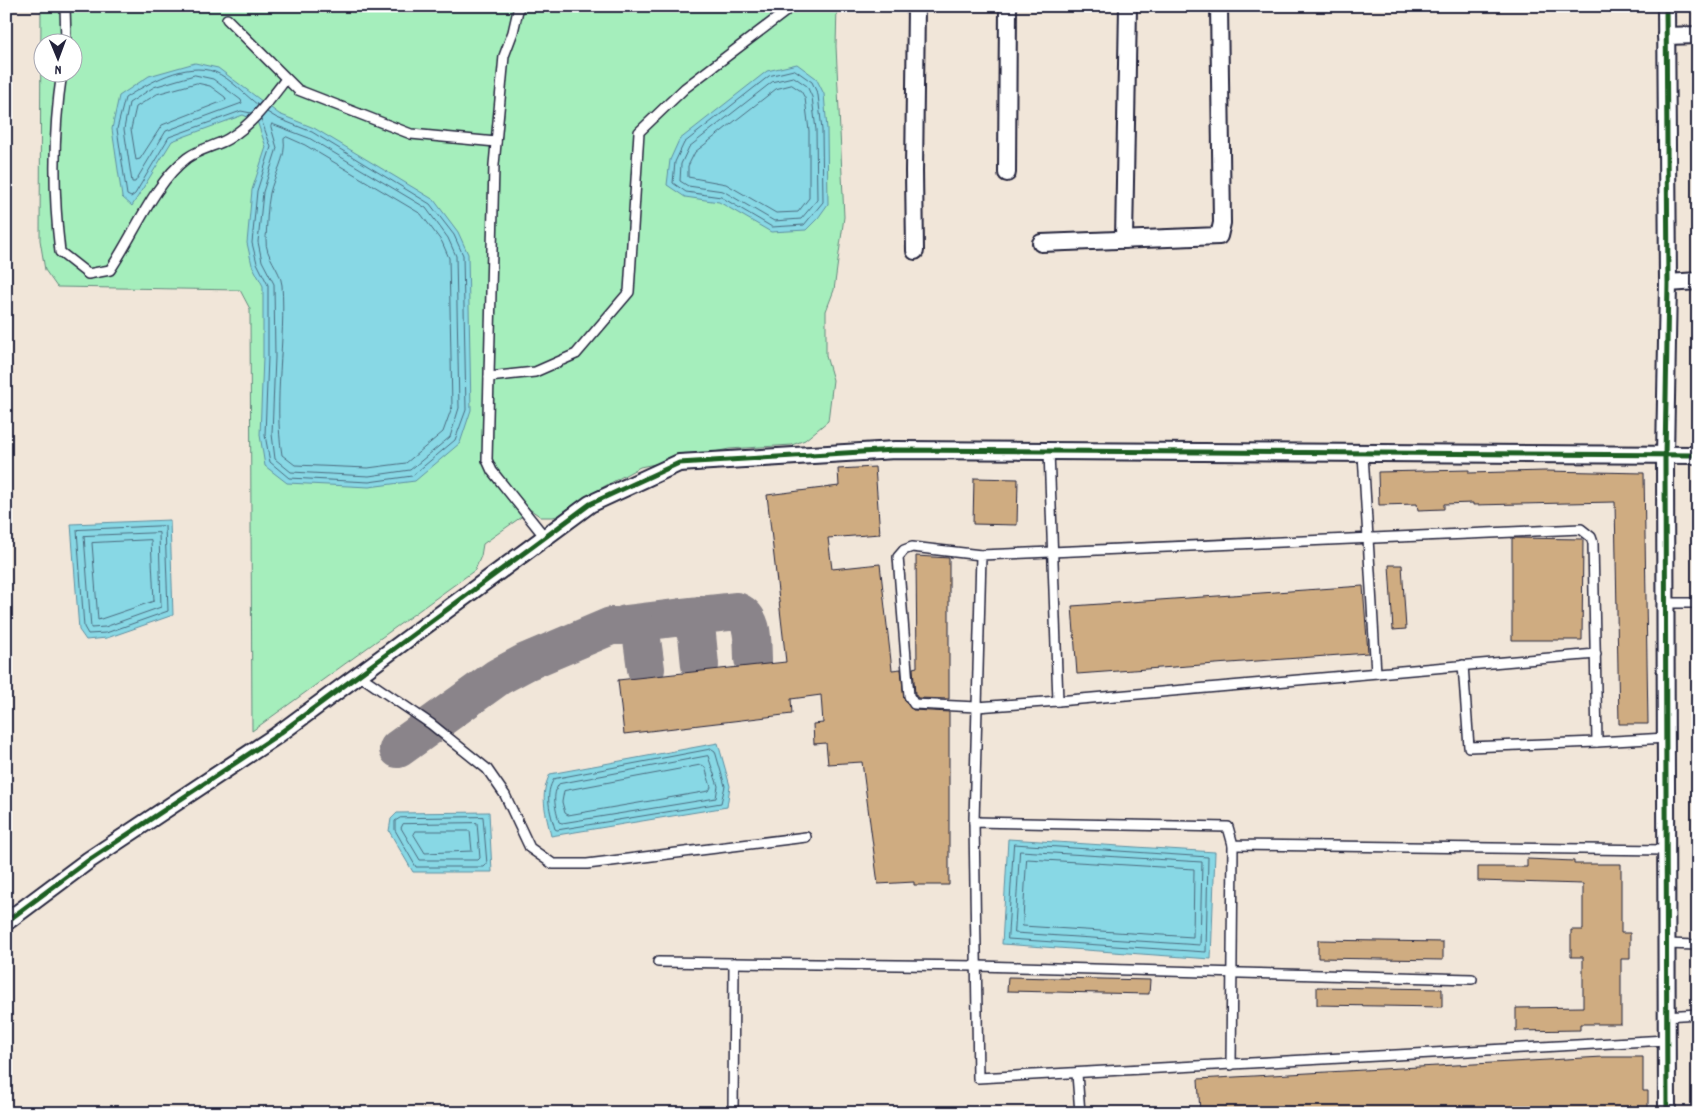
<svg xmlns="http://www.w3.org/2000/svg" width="1704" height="1119" font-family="Dekko,sans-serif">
<rect width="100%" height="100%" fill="#f1e6d9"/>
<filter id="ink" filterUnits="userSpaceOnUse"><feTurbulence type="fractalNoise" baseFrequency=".02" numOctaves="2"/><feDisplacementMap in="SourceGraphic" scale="10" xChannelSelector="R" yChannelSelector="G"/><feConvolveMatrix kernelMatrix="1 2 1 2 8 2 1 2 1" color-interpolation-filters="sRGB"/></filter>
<g filter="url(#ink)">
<path fill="#a5eebc" stroke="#64887c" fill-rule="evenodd" d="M41,6H837L836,46L844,217L834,290L826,311V356L833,380L828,421L805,440L792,445L729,449L640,467L596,491L565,514L553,517H541L531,510L483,544L481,556L475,570L252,731L250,309L240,290L57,287L45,270L40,240ZM42,42H72V72H42Z"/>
<g fill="#88d8e5" stroke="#5f8fa1">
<polygon points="195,63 218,68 279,114 314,128 434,200 458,232 468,254 471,410 460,443 415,481 369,487 287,483 265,466 260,435 263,357 263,286 252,265 247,243 252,190 266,147 257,121 243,115 172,141 132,206 122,197 112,129 119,96 149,76"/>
<polygon points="797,64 816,78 824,94 827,129 828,204 818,218 806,230 771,232 719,202 685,197 667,185 670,160 679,140 767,71"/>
<polygon points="170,520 173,615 107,638 86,640 79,630 71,524"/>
<path d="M718,743L730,786L727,807L551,836C546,814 539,796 550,774Z"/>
<polygon points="489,812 492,872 413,872 389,831 391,819 397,813"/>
<polygon points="1008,839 1215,852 1211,959 1002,944"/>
</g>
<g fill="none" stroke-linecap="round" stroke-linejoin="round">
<g stroke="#4b6b7f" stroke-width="1">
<polygon points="795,70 812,82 818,95 822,130 823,202 804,225 772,227 721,197 686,192 673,183 675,162 684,143 769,76"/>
<polygon points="195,75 213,79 241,100 242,103 166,131 135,182 132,182 124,129 129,103 154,87"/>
<polygon points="794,77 807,86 812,97 816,130 817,200 801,219 774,221 723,191 688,186 680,181 681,164 689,147 772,82"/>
<polygon points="197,83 210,86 225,97 226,100 162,125 140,159 136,160 131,129 136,107 157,94"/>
<polygon points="792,85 801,91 805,98 809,131 809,198 798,212 776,213 726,184 688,177 688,166 695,152 776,89"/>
<path d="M251,113L241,111L169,137L135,194L131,197L127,195L117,129L125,98C148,83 186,61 215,72C230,78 245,95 258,105"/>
<polyline points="261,119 271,147 257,191 252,243 257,263 268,285 268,357 265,435 270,462 289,478 369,482 412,476 455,440 466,410 463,255 454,235 430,204 312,132 277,118 267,112"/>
<polygon points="272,124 309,138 426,208 448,238 456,256 459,408 450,437 410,470 369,476 291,472 275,459 272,434 275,357 274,284 262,261 258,242 263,192 277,148 271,127"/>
<path d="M287,137L305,145L421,214L442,242L449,258L452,407L443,432L406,463L368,468L295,465L282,455C273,400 286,341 282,285C280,268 265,257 266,239C267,224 267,208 270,193C274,175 287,157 284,139Z"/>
<polygon points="165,526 168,611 106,633 88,634 84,627 77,530"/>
<polygon points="159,533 161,607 105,627 91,628 84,536"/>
<polygon points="151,540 154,601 98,620 92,543"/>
<path d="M712,749L715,751L725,786L721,803L557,830L555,829C550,812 544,794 554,779Z"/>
<path d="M708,756L718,786L716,798L562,823L559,822C556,810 551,795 559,784Z"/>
<polygon points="702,765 705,767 711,787 709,791 568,815 565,813 562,802 564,791"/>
<polygon points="483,817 487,864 484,867 416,867 395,830 395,821 400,818"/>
<polygon points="477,823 480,858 478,860 420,860 401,828 403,824"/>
<polygon points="416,831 470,831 472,851 425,853 414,835"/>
<polygon points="1014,844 1208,857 1206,952 1008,939"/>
<polygon points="1020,851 1202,862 1200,945 1015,933"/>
<polygon points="1027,859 1194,869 1193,937 1023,926"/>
</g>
<g stroke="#8a848a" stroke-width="38">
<path d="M683,617L737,611C755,619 752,642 753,659"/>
<polyline points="626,624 683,617 689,620 697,635 700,665"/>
<polyline points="398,749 498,677 526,662 611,626 635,626 641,632 646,669"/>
</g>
</g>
<g fill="#cfac81" stroke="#22223b">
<polygon points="875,467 880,534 828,538 832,569 880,564 892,670 901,669 904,699 913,710 949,712 949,885 914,885 914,882 878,884 862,762 828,764 826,743 814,744 813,724 823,723 821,695 791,699 792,714 624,734 618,680 786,662 767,495 839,486 838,469"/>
<polygon points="1469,470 1469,473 1545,471 1644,473 1648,724 1619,724 1615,502 1473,505 1473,503 1444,504 1444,509 1418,510 1417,504 1379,505 1378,472"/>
<polygon points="974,478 1018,479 1017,525 973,524"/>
<polygon points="1512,538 1583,539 1582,640 1512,640"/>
<polygon points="916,556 949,558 949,699 918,698 915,694 913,668 917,667"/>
<polygon points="1389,565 1402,565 1406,629 1393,630"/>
<polygon points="1363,586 1368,653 1077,674 1072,606"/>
<polygon points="1527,859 1574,861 1574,864 1621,864 1621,933 1630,933 1630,959 1621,959 1621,1024 1580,1024 1580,1030 1516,1031 1516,1008 1583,1007 1583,957 1571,957 1571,930 1583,930 1583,884 1478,881 1478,867 1527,867"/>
<polygon points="1318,940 1443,942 1443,960 1318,958"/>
<polygon points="1008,977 1150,980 1149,994 1007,991"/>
<polygon points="1317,987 1442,989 1442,1007 1317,1005"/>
<polygon points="1603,1057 1643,1057 1643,1091 1648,1091 1648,1113 1540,1113 1540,1107 1438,1113 1200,1113 1198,1079"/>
</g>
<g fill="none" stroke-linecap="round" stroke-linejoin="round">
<defs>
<g id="lane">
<polyline points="65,6 66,42"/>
<polyline points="519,6 513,32 504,56 494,165 487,460 492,471 544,536"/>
<polyline points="227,19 298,90 411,134 496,142"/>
<path d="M62,72C53,131 53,193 60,252L88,274L110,270C134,235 154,183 187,158C199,149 216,146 228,139C253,124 269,101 286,79"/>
<polyline points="489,377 535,372 576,354 629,292 639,132 685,88 785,12 786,6"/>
<polyline points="1049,451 1058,701"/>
<polyline points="1363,454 1376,673"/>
<polyline points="981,555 912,547 904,550 898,557 909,696 914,704 977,707 1058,701 1596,654"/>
<polyline points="1666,603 1698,603"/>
<polyline points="1463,665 1469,747 1597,742"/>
<polyline points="359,675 431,724 487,769 505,795 530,848 553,864 587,864 806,837"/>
<polyline points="974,822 981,555 1581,529 1591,537 1593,543 1597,742 1666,738"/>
<polyline points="1666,850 1233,845 1228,827 974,822 978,1078 1666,1040"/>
<polyline points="1666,944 1698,945"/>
<polyline points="658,962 977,966 1472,979"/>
<polyline points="1665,1016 1698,1014"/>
<polyline points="1231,1065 1233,845"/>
<polyline points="1077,1074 1080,1113"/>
<polyline points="733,1113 734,963"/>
</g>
<g id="street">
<polyline points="1666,6 1668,283 1665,456 1667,1113"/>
<polyline points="1666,36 1698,35"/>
<polyline points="1007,173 1008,6"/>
<polyline points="1124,240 1128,6"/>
<polyline points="1041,243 1219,236 1222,223 1219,6"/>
<polyline points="915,251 914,171 916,6"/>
<polyline points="1668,283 1698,281"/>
<polyline points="6,922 89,860 276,736 590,504 679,463 895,450 1698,455"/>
</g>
</defs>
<use href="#lane" stroke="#22223b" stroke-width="12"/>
<use href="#street" stroke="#22223b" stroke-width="20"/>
<use href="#lane" stroke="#fff" stroke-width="9"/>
<use href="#street" stroke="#fff" stroke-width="16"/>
<defs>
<g id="cycleway">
<polyline points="1666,6 1668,283 1665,456 1667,1113"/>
<polyline points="6,922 89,860 276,736 590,504 679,463 895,450 1698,455"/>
</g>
</defs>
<use href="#cycleway" stroke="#fff" stroke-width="8"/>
<use href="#cycleway" stroke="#1b5e20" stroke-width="5"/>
</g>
</g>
<rect width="1704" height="1119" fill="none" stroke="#fff" stroke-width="25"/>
<rect x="12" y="12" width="1679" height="1094" fill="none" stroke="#22223b" stroke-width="2" filter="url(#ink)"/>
<g transform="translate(58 58) rotate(179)"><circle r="24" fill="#ffffff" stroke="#a7a7b1"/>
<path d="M0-4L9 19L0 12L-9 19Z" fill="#22223b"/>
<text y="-8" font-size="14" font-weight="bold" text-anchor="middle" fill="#22223b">N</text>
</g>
</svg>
